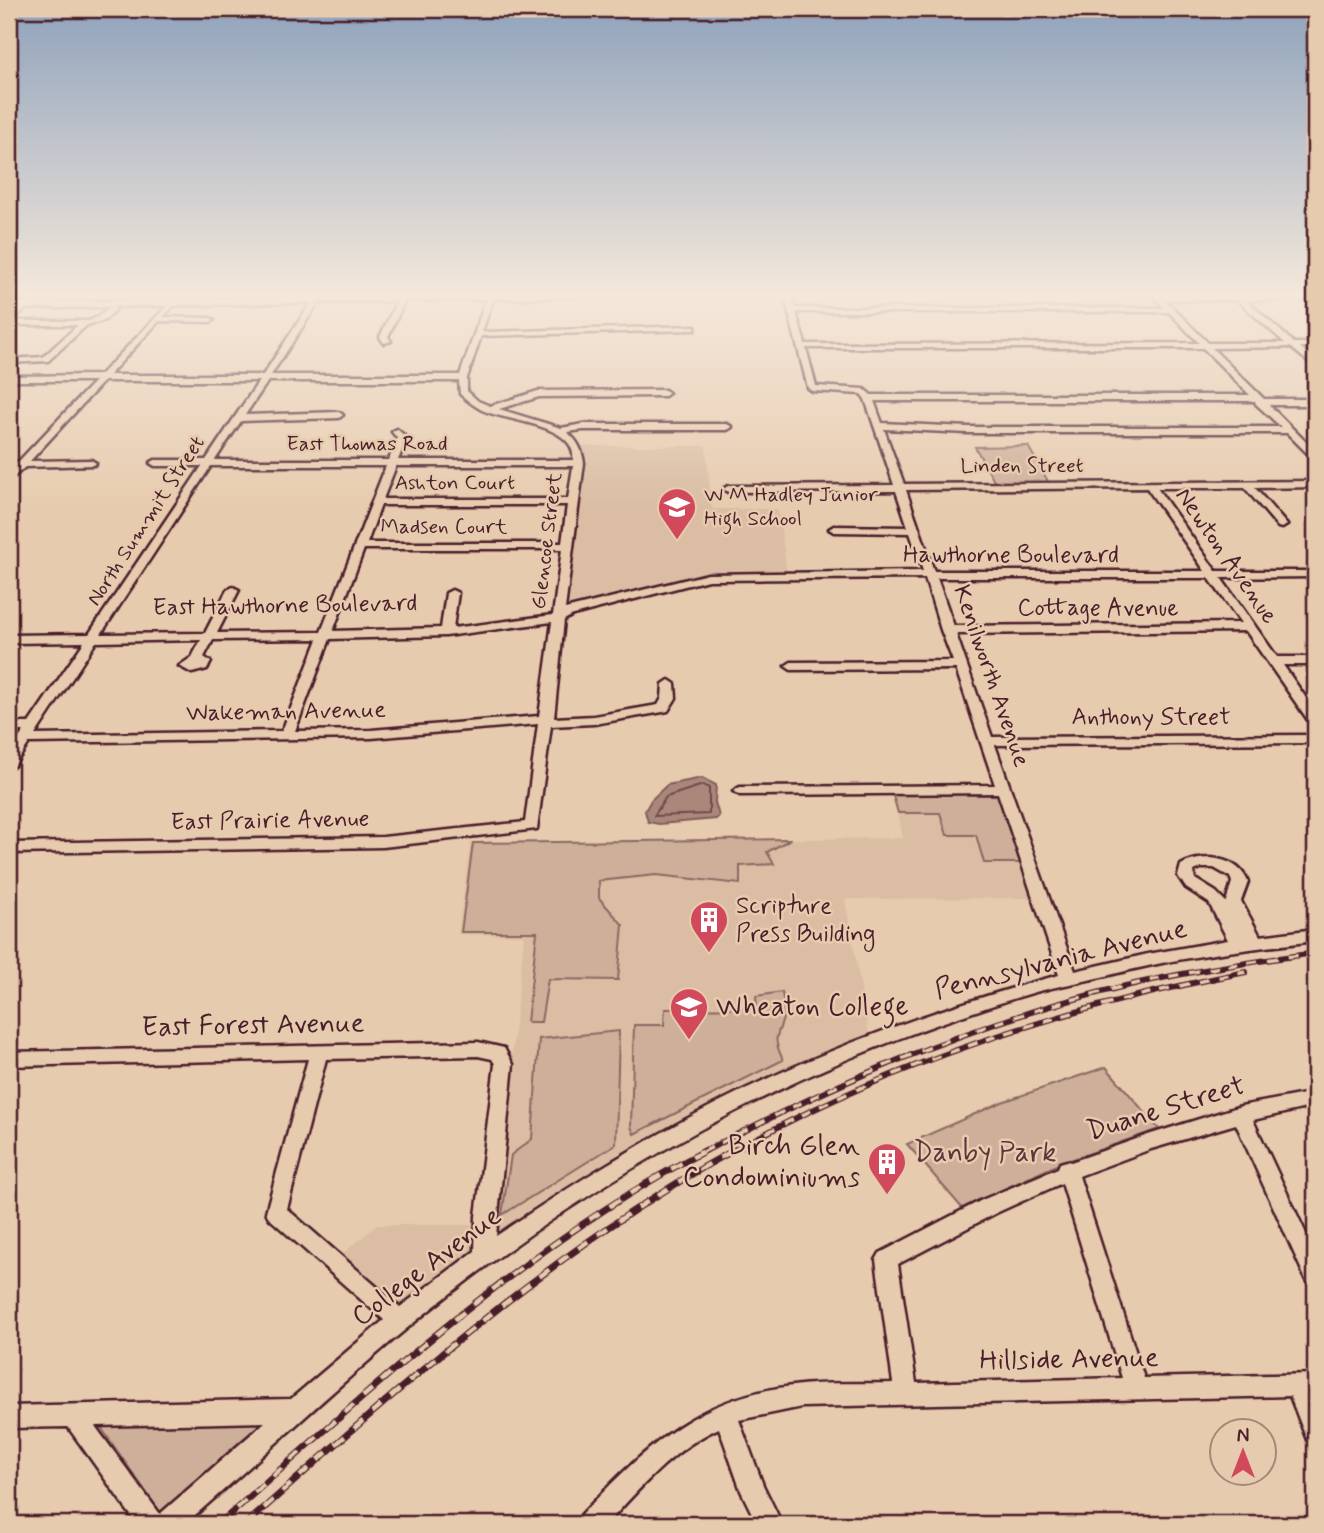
<svg xmlns="http://www.w3.org/2000/svg" width="1324" height="1533" font-family="Mynerve,sans-serif">
<rect width="100%" height="100%" fill="#e7cbae"/>
<filter id="ink" filterUnits="userSpaceOnUse"><feTurbulence type="fractalNoise" baseFrequency=".0143" numOctaves="2"/><feDisplacementMap in="SourceGraphic" scale="14" xChannelSelector="R" yChannelSelector="G"/><feConvolveMatrix kernelMatrix="1 2 1 2 8 2 1 2 1" color-interpolation-filters="sRGB"/></filter>
<g filter="url(#ink)">
<g fill="#dabda3">
<polygon points="583,446 706,446 712,509 778,509 787,573 705,575 565,611"/>
<polygon points="898,813 941,813 1026,863 1039,898 845,899 870,1039 767,1081 493,1243 524,935 458,934 471,842 903,838"/>
<polygon points="377,1225 483,1225 482,1254 401,1317 335,1260"/>
</g>
<g fill="#ceaf99" stroke="#8c6762" stroke-width="2">
<polygon points="1028,446 1049,483 995,483 975,447"/>
<polygon points="1002,791 1026,863 984,863 976,835 947,835 940,813 898,813 892,792"/>
<polygon points="791,839 767,852 774,864 740,866 740,884 656,875 599,881 599,898 623,925 618,980 548,979 541,1022 527,1022 537,932 461,932 473,843"/>
<path d="M782,992C783,999 785,1009 784,1015C778,1039 771,1034 783,1060L634,1134L631,1126L634,1025H664L665,1009L757,1008L756,996Z"/>
<polygon points="619,1031 616,1144 502,1215 511,1155 532,1139 539,1039"/>
<polygon points="1106,1067 1159,1129 1059,1164 962,1208 907,1144 1002,1102"/>
<polygon points="287,1414 165,1519 95,1419"/>
</g>
<polygon fill="#a9877a" stroke="#835d5a" stroke-width="2" points="702,778 716,785 715,802 719,816 716,819 659,824 648,822 645,811 651,800 667,785"/>
<g fill="none" stroke-linecap="round" stroke-linejoin="round">
<polygon stroke="#70494b" stroke-width="2" points="703,785 709,788 709,814 654,816 666,797"/>
<defs>
<g id="minor">
<polygon points="36,294 44,294 11,321 89,321 99,316 109,307 116,309 105,320 87,325 48,361 9,363 9,359 43,357 78,325 9,325 9,315"/>
<path d="M317,294H324L271,375H460L488,294L494,296L482,332L695,326V330H692L481,336L467,378V391L478,401L490,406L538,391L665,390L669,393L665,396L539,397L499,409L561,428L583,424H727L732,427L727,430H583L567,432C578,441 582,450 584,463L565,609L708,574L923,571L910,533L834,532L829,529L834,526L908,527L896,491L728,492L723,489L728,486L894,485L865,399L861,394L812,391L808,388L784,294H792L795,308H1164L1152,294L1315,296V300H1246L1294,343H1315V347H1300L1315,361V367L1290,347L1212,348L1264,399H1315V405H1269L1315,451V459L1312,458L1287,433H968L884,429L904,484L1315,481V487L1255,488L1287,525L1282,528L1278,527L1245,488H1157L1216,571H1315V577L1221,578L1277,657H1315V665H1283L1315,711V724L1310,723L1246,631L956,634L992,737L1315,735V743L995,745L1075,971L1148,954L1228,940L1209,903L1186,888L1178,876L1181,865C1203,853 1238,856 1248,882L1241,901L1260,936L1315,929V941C1259,948 1203,954 1148,966C1120,972 1092,980 1065,985C1025,993 986,1008 947,1021C768,1083 600,1177 451,1293C358,1365 274,1447 185,1524H137L68,1427L9,1428V1406L291,1399L384,1320L269,1218L266,1212L308,1059L9,1066V1052L478,1042L504,1048L513,1064L496,1236C599,1166 706,1102 822,1055C899,1023 978,997 1059,975L998,793L740,795L733,791L740,787L995,785L956,669L791,670L785,666L791,662L953,661L941,630L925,578L708,580L573,615L564,620L554,718L594,716L658,705L662,698L663,684L669,680L675,684L676,698L668,711L663,712L594,724L551,726L537,829L383,847L9,853V843L383,837L525,822L538,724L371,738L29,743L14,766L9,767V753L24,731H9V723H29L84,642L9,643V635L89,634L202,466H155L150,463L155,460H206L259,381H104L30,461L91,460L96,463L94,465L25,467L9,481V472L15,466L12,464L14,462L19,461L95,381H9V376L100,375L172,301L176,303L163,317L210,318L214,320L210,322L159,321L109,375H263ZM1165,300H1237L1285,343H1208ZM796,312H1169L1199,343L805,344ZM806,348H1203L1250,395H871L864,389L816,386ZM268,381H459L460,394C468,401 478,409 487,412C509,421 578,425 573,460H398L407,438L397,429L392,432L397,438L389,460H215L241,421L339,418L343,415L339,412L245,415ZM874,401H1255L1256,404L1281,427H968L882,423ZM211,466H386L321,632L217,633L239,590L233,587L227,590L205,633L101,634ZM396,466H573L568,499H383ZM1147,488L1205,571H934L906,490ZM381,505H567L562,543H367ZM364,549H562L553,615L453,628L458,593L452,590L446,593L441,628L333,631ZM937,578H1209L1241,623L954,626ZM552,622L539,716L371,730L295,731L330,639L446,636ZM318,639L282,731L35,735L96,642L201,640L192,657L179,666L192,673L207,669L211,662L204,657L213,640ZM1201,868H1214L1230,877L1232,882L1226,902L1216,892L1195,879L1194,871ZM478,1056L492,1059L495,1064L476,1216L475,1251L400,1307L287,1209L326,1059ZM265,1422L160,1514L95,1426Z"/>
<polygon points="402,296 406,298 388,337 391,341 384,343 380,337 398,298"/>
<path d="M1315,1092V1106L1253,1120L1315,1253V1284L1307,1282L1236,1124L1151,1149L1079,1176L1144,1378L1315,1374V1396H1313L1315,1403V1443L1307,1440L1290,1396L802,1407L739,1420L763,1485L782,1524H757L741,1491L719,1428C674,1448 639,1489 607,1524H578L581,1515C649,1444 699,1395 801,1385C832,1382 863,1384 893,1383L876,1260L880,1253L982,1200L1058,1168L1060,1163L1067,1161L1071,1162L1148,1135L1241,1106ZM1062,1183L1122,1378L916,1383L898,1264L996,1213Z"/>
</g>
<polygon id="major" points="434,294 585,294 581,297 9,309 9,303"/>
</defs>
<use href="#minor" stroke="#4a1f2b" stroke-width="5"/>
<use href="#major" stroke="#4a1f2b" stroke-width="5"/>
<use href="#minor" fill="#e7cbae" fill-rule="evenodd"/>
<use href="#major" fill="#e7cbae" fill-rule="evenodd"/>
<defs>
<g id="rail-far1">
<path d="M703,1152C831,1085 961,1028 1101,992C1171,974 1243,963 1315,953"/>
<path d="M731,1152C895,1061 1063,1008 1246,972"/>
</g>
<g id="rail">
<path d="M219,1524C372,1389 524,1245 706,1150"/>
<path d="M246,1524C400,1387 552,1250 734,1150"/>
</g>
</defs>
<use href="#rail-far1" stroke="#4a1f2b" stroke-width="6"/>
<use href="#rail" stroke="#4a1f2b" stroke-width="7"/>
<use href="#rail-far1" stroke="#e7cbae" stroke-width="3.5" stroke-dasharray="10" stroke-linecap="butt"/>
<use href="#rail" stroke="#e7cbae" stroke-width="4.5" stroke-dasharray="12" stroke-linecap="butt"/>
</g>
</g>
<linearGradient id="sky" x2="0" y2="1"><stop stop-color="#8fa2bc"/><stop offset="0.58" stop-color="#f4e8db"/><stop offset="1" stop-color="#f4e8db" stop-opacity="0"/></linearGradient>
<rect width="1324" height="509" fill="url(#sky)"/>
<defs>
<symbol id="school-pin" viewBox="-11 -11 22 30"><path d="M0 17L-7.5 6A9.5 9.5 0 1 1 7.5 6Z" fill="#d1495b" stroke="#e7cbae"/><path d="M0-5L7-2L0 1L-7-2ZM-4 1L0 2.5L4 1V4Q0 6-4 4Z" fill="#fff"/></symbol>
<symbol id="building-pin" viewBox="-11 -11 22 30"><path d="M0 17L-7.5 6A9.5 9.5 0 1 1 7.5 6Z" fill="#d1495b" stroke="#e7cbae"/><path d="M-4-6H4V6H1V3H-1V6H-4ZM-2.5-4.3h1.7v1.8h-1.7ZM.8-4.3h1.7v1.8H.8ZM-2.5-1h1.7V.8h-1.7ZM.8-1h1.7V.8H.8Z" fill="#fff"/></symbol>
<symbol id="university-pin" viewBox="-11 -11 22 30"><path d="M0 17L-7.5 6A9.5 9.5 0 1 1 7.5 6Z" fill="#d1495b" stroke="#e7cbae"/><path d="M0-5L7-2L0 1L-7-2ZM-4 1L0 2.5L4 1V4Q0 6-4 4Z" fill="#fff"/></symbol>
</defs>
<g fill-rule="evenodd">
<use href="#school-pin" x="655" y="485" width="44" height="60"/>
<use href="#building-pin" x="687" y="898" width="44" height="60"/>
<use href="#university-pin" x="667" y="985" width="44" height="60"/>
<use href="#building-pin" x="865" y="1140" width="44" height="60"/>
</g>
<g text-anchor="middle" dominant-baseline="central" stroke-width="5" stroke-linejoin="round" paint-order="stroke">
<g font-size="21" fill="#4a1f2b" stroke="#e7cbae">
<text x="367" y="444">East Thomas Road</text>
<text x="1022" y="466">Linden Street</text>
<text x="455" y="483">Ashton Court</text>
<text transform="translate(146 521) rotate(-57)">North Summit Street</text>
<text x="444" y="527">Madsen Court</text>
<text transform="translate(547 541) rotate(-83)">Glencoe Street</text>
</g>
<g font-size="21" fill="#4a1f2b" stroke="#e7cbae" text-anchor="start">
<text x="704" y="495">W M Hadley Junior<tspan x="704" dy="24">High School</tspan></text>
</g>
<g font-size="24" fill="#4a1f2b" stroke="#e7cbae">
<text x="1011" y="555">Hawthorne Boulevard</text>
<text transform="translate(1226 556) rotate(55)">Newton Avenue</text>
<text transform="translate(285 606) rotate(-1)">East Hawthorne Boulevard</text>
<text x="1098" y="608">Cottage Avenue</text>
<text transform="translate(991 676) rotate(71)">Kenilworth Avenue</text>
<text transform="translate(286 712) rotate(-1)">Wakeman Avenue</text>
<text x="1151" y="717">Anthony Street</text>
<text transform="translate(270 821) rotate(-1)">East Prairie Avenue</text>
</g>
<g font-size="24" fill="#4a1f2b" stroke="#e7cbae" text-anchor="start">
<text x="736" y="906">Scripture<tspan x="736" dy="28">Press Building</tspan></text>
</g>
<g font-size="28" fill="#4a1f2b" stroke="#e7cbae">
<text transform="translate(1061 960) rotate(-14)">Pennsylvania Avenue</text>
<text transform="translate(253 1026) rotate(-1)">East Forest Avenue</text>
<text transform="translate(1166 1109) rotate(-17)">Duane Street</text>
<text transform="translate(427 1267) rotate(-37)">College Avenue</text>
<text transform="translate(1069 1360) rotate(-1)">Hillside Avenue</text>
</g>
<g font-size="28" fill="#4a1f2b" stroke="#e7cbae" text-anchor="start">
<text x="716" y="1007">Wheaton College</text>
<text x="860" y="1146" text-anchor="end">Birch Glen<tspan x="860" dy="32">Condominiums</tspan></text>
</g>
<g font-size="28" fill="#5e353c" stroke="#e7cbae">
<text x="985" y="1153">Danby Park</text>
</g>
</g>
<rect width="1324" height="1533" fill="none" stroke="#e7cbae" stroke-width="35"/>
<rect x="18" y="18" width="1289" height="1498" fill="none" stroke="#4a1f2b" stroke-width="2.5" filter="url(#ink)"/>
<g transform="translate(1243 1452)"><circle r="33" fill="#e7cbae" stroke="#a8867a" stroke-width="2"/>
<path d="M0-5L12 26L0 18L-12 26Z" fill="#d1495b"/>
<text y="-10" font-size="19" font-weight="bold" text-anchor="middle" fill="#4a1f2b">N</text>
</g>
</svg>
